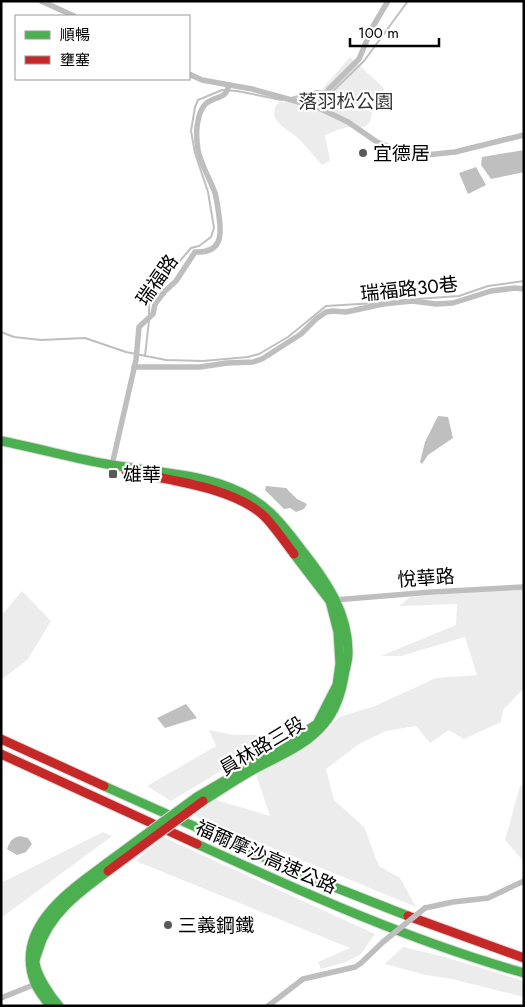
<svg xmlns="http://www.w3.org/2000/svg" width="525" height="1007" font-family="Jost,'Noto Sans TC',sans-serif">
<rect width="100%" height="100%" fill="#fff"/>
<g fill="#ececec">
<path d="M350,57L383,87L385,93L383,98C364,110 377,115 368,124C363,130 355,126 349,127C341,128 333,132 325,135L330,161L322,165C315,157 308,149 301,141C291,130 264,121 278,103L319,93Z"/>
<polygon points="524,587 524,688 503,710 501,722 464,739 449,730 430,743 416,726 386,731 359,744 326,769 334,800 364,827 379,866 400,878 416,907 195,816 213,799 270,816 255,771 326,730 339,717 375,706 436,678 477,675 465,637 401,656 381,656 456,625 457,604 399,606 410,597"/>
<polygon points="22,591 51,621 28,659 1,680 1,616"/>
<polygon points="209,730 235,735 280,735 171,801 147,786 216,746"/>
<polygon points="524,785 524,862 505,840 520,786"/>
<polygon points="103,832 112,836 1,918 1,883"/>
<polygon points="163,837 375,934 361,954 346,962 321,969 318,962 350,948 136,861"/>
<polygon points="403,947 441,956 524,981 524,997 452,979 426,975 385,964"/>
</g>
<g fill="#bfbfbf">
<polygon points="524,150 524,172 491,179 481,165 482,157"/>
<polygon points="476,167 486,185 468,194 459,173"/>
<polygon points="438,416 448,417 453,438 428,455 422,464 420,462 425,442"/>
<polygon points="266,486 286,488 297,499 307,504 304,509 296,512 290,508 284,509 265,490"/>
<polygon points="186,704 197,718 165,728 157,718"/>
<path d="M20,836L28,838L32,844L26,852L17,855L7,849C10,841 12,838 20,836Z"/>
</g>
<g fill="none" stroke-linecap="round" stroke-linejoin="round">
<g stroke="#bfbfbf" stroke-width="2">
<polyline points="291,98 317,91 332,92 364,61 408,1"/>
<polyline points="416,299 459,296 488,286 524,281"/>
<polyline points="149,314 149,301 160,284 191,248 199,246 211,237 214,228 208,192 195,153 191,131 195,107 198,100 222,90 237,91 282,100"/>
<polyline points="1,332 14,337 41,340 85,338 126,352 166,360 203,361 248,357 259,354 288,337 326,306 376,303"/>
<polyline points="145,356 149,321"/>
</g>
<defs>
<g id="fast">
<path d="M1,441C38,448 75,459 112,465C152,472 193,473 231,488C264,501 280,521 301,549C325,579 349,613 348,654C348,661 345,669 344,676C341,694 336,710 324,724C305,747 276,757 251,771C235,780 219,791 203,801"/>
<polyline points="104,786 301,874 408,916"/>
<polyline points="197,797 277,750 317,724 337,685 340,664 338,632 330,601 294,554"/>
<path d="M197,844C304,893 411,941 524,973"/>
<path d="M50,1006C45,999 38,991 35,983C14,930 66,893 103,866"/>
<path d="M59,1006C51,997 36,975 35,962C35,959 37,954 38,951C48,915 79,892 108,871"/>
</g>
<g id="jam">
<path d="M126,471C167,480 236,487 266,518C276,529 285,542 294,554"/>
<polyline points="1,739 104,786"/>
<polyline points="1,754 197,844"/>
<polyline points="408,916 524,958"/>
</g>
</defs>
<use href="#fast" stroke="#dbdbdb" stroke-width="11"/>
<use href="#jam" stroke="#dbdbdb" stroke-width="11"/>
<g stroke="#bebebe" stroke-width="5.5">
<polyline points="41,1 74,16"/>
<polyline points="189,74 202,80 252,89 317,107 348,122 377,142 392,148 426,155 455,152 524,135"/>
<polyline points="317,107 329,89 359,59 372,28 388,1"/>
<polyline points="134,367 200,367 227,363 253,362 262,359 301,334 316,319 326,312 333,311 346,312 383,304 412,301 436,304 453,303 491,291 515,288 524,289"/>
<path d="M112,465L136,360L139,327L153,314L155,304L164,292L176,281L195,252C221,253 222,237 219,216C218,209 217,200 215,193C210,179 201,165 198,150C197,143 196,134 197,127C198,118 201,105 210,101C221,95 225,99 229,85"/>
<polyline points="334,600 432,592 524,587"/>
<polyline points="425,908 453,902 488,898 524,881"/>
<polyline points="1,998 38,983"/>
<polyline points="268,1006 303,979 355,967 361,963 383,942"/>
</g>
<use href="#fast" stroke="#4caf50" stroke-width="9"/>
<use href="#jam" stroke="#c62828" stroke-width="9"/>
<defs>
<polyline id="fast-bridge" points="103,866 197,797"/>
<polyline id="jam-bridge" points="108,871 203,801"/>
</defs>
<use href="#fast-bridge" stroke="#dbdbdb" stroke-width="11" stroke-linecap="butt"/>
<use href="#jam-bridge" stroke="#dbdbdb" stroke-width="11" stroke-linecap="butt"/>
<polyline stroke="#bebebe" stroke-width="5.5" points="383,942 425,908"/>
<use href="#fast-bridge" stroke="#4caf50" stroke-width="9"/>
<use href="#jam-bridge" stroke="#c62828" stroke-width="9"/>
</g>
<g fill="#595959" stroke="#fff" stroke-width="2">
<circle cx="363" cy="153" r="5"/>
<rect x="108" y="469" width="10" height="10" rx="2.5"/>
<circle cx="168" cy="925" r="5"/>
</g>
<g text-anchor="middle" dominant-baseline="central" stroke-width="4.5" stroke-linejoin="round" paint-order="stroke">
<g font-size="19" fill="#333" stroke="#fff">
<text x="346" y="101">落羽松公園</text>
</g>
<g font-size="19" fill="#000" stroke="#fff" text-anchor="start">
<text x="373" y="153">宜德居</text>
<text x="123" y="474">雄華</text>
<text x="178" y="925">三義鋼鐵</text>
</g>
<g font-size="19" fill="#000" stroke="#fff">
<text transform="translate(157 280) rotate(-55)">瑞福路</text>
<text transform="translate(409 289) rotate(-6)">瑞福路30巷</text>
<text transform="translate(426 578) rotate(-4)">悅華路</text>
<text transform="translate(262 746) rotate(-31)">員林路三段</text>
<text transform="translate(266 857) rotate(24)">福爾摩沙高速公路</text>
</g>
</g>
<rect width="525" height="1007" fill="none" stroke="#000000" stroke-width="5"/>
<rect x="15" y="15" width="175" height="65" fill="#ffffff" stroke="#999999"/>
<rect x="25" y="31" width="25" height="8" fill="#4caf50" stroke="#999999"/>
<text x="60" y="40" font-size="15" fill="#000000">順暢</text>
<rect x="25" y="56" width="25" height="8" fill="#c62828" stroke="#999999"/>
<text x="60" y="65" font-size="15" fill="#000000">壅塞</text>
<path d="M350 38v8h89v-8" fill="none" stroke="#000000" stroke-width="2.5"/>
<text x="358" y="38" font-size="15" fill="#000000" stroke="#ffffff" stroke-width="4" paint-order="stroke">100 m</text>
</svg>
